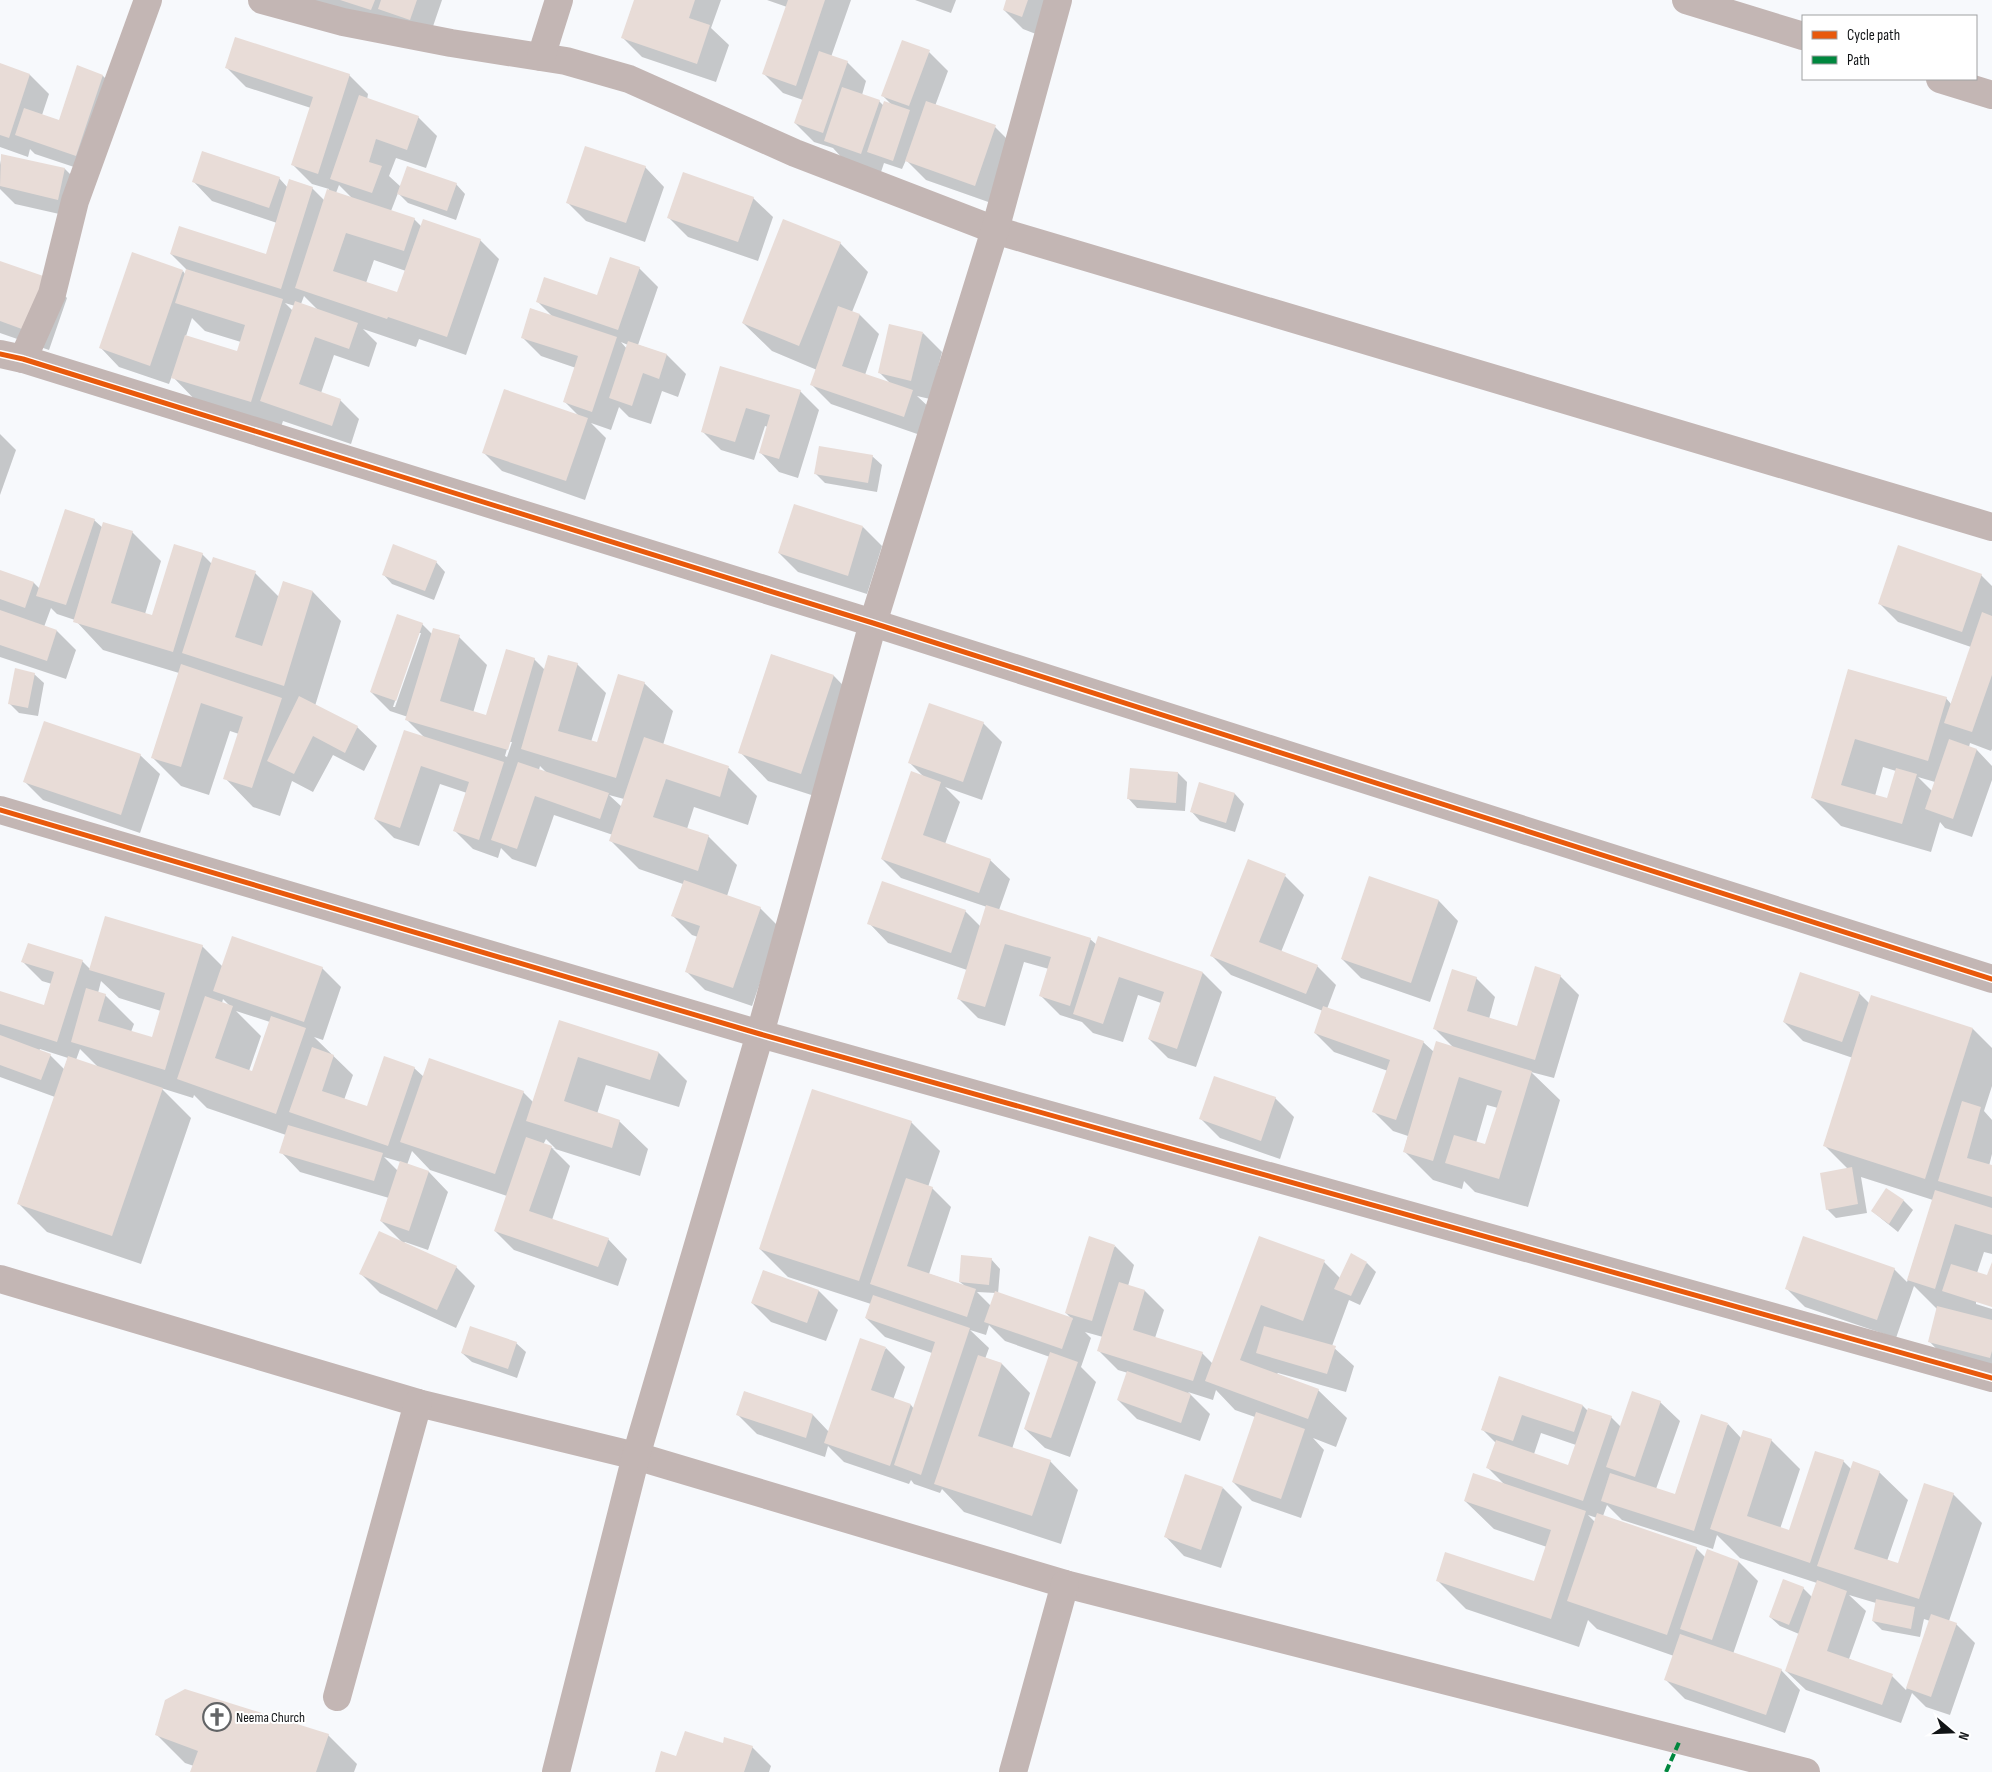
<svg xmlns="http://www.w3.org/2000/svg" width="1992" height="1772" font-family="'Sofia Sans Condensed',sans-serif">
<rect width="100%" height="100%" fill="#f7f9fc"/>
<g fill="#0003" fill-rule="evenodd">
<polygon points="294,0 442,0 429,38"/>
<polygon points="635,0 721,0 711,28 729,45 716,82 642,57 623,38"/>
<polygon points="767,0 851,0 831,57 847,62 866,81 862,95 879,101 884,106 892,105 883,96 929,52 948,71 935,106 995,127 1014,146 994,204 926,180 906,160 902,169 884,163 881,172 844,160 833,148 814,142 795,123 803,100 783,93 764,74 787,7"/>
<polygon points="915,0 956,0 951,13"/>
<polygon points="1008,0 1054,0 1041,36 1023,29 1004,10"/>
<polygon points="0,67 30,75 49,94 42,115 60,121 78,67 103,76 122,95 95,174 35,154 30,149 28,157 0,147"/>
<path d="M227,68L349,75L368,94L367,100L418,117L437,136L426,168L396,158L389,176L401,187L456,184L465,194L456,220L408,203L398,193L391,211L414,219L421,226L480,240L499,259L466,355L419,339L416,347L363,329L377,343L369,367L334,355L321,393L340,400L359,419L351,444L283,421L280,430L201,406L172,376L169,384L119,367L100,347L183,271L185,274L187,270L171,254L267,255L277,223L212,201L193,181L279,178L288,188H312L325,201L329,189L312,184L293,165L311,108L246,87ZM339,185L352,198L336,193ZM374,260L406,271L398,294L366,283ZM304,296L318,310L301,304ZM285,303L295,306L293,311ZM192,318L205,331L241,342L238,353L186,336Z"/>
<polygon points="2,155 65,169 84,188 77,218 15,204 0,189 0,165"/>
<polygon points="645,167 664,187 645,242 586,221 567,202"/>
<polygon points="753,198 773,217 758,261 688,237 669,218"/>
<polygon points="840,243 868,272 852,312 860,315 879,334 865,375 891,384 879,372 923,333 942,352 930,399 917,396 932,410 923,436 831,404 812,385 817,370 772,351 743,323"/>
<polygon points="0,262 48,279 67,298 49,350 0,333"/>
<path d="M639,268L658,287L638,345L667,355L686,374L678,397L662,391L651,424L629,417L619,407L611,430L591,423L606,438L585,500L502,471L483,452L579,416L565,402L576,368L541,356L522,337L553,317L537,301L598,297ZM621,342L628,345L627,349Z"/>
<polygon points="721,367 800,391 819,410 798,478 779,472 760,452 768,427 765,426 754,460 721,450 702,431"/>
<polygon points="0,434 16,450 0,495"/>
<polygon points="872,456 882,465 877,492 825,483 816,474"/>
<polygon points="94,520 103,528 132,532 161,561 145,614 153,617 202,554 212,564 255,573 279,597 284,583 313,592 341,621 315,706 357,727 377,746 364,771 333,755 313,792 292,781 280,816 253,807 225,778 239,734 230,731 209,795 181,786 152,757 179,673 103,650 75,620 57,614 51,608 44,627 57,631 76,650 66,679 0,657 0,572 34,583 40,589"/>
<polygon points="863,527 882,546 867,594 798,572 779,553"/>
<polygon points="436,562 445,572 434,600 392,584 383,574"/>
<path d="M1981,575L1992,586V749L1991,751L1970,743L1969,747L1977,750L1992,766V780L1972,837L1945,828L1940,822L1931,852L1841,826L1812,797L1849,670L1946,698L1951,704L1971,647L1898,622L1879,603ZM1883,767L1896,771L1888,800L1875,796ZM1918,777L1935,782L1932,791Z"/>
<path d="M422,624L432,634L459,637L487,665L473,713L487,717L534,659L545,670L577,664L606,693L591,742L598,744L644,683L673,711L663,745L729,768L757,796L748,825L694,807L687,829L708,836L737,865L727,896L760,908L779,927L752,1006L705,990L686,971L698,937L692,935L673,916L683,884L639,869L611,841L613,835L554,815L536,867L512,859L501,848L498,858L473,849L454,830L467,793L440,784L419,846L394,838L375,819L425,738L407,720L408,717L390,711L371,692ZM418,633H421L395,707H393ZM509,742H512L507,757L505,756ZM540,766L546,772L539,770ZM609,795L624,799L622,807Z"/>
<polygon points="772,655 834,676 862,705 830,801 768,781 740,752"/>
<polygon points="34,674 44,683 38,716 19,713 9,703"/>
<polygon points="983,723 1002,742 982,800 945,787 960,802 945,844 990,860 1010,879 999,910 1090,939 1097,945 1203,973 1222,992 1196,1067 1168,1058 1149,1039 1161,1003 1138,995 1123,1042 1093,1033 1082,1022 1060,1015 1040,995 1049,969 1024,962 1005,1026 978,1018 958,998 967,970 888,943 869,923 965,911 981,927 987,907 901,878 882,859 924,777 910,763"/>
<polygon points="140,755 160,774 140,833 43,800 24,781"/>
<polygon points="1178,773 1187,782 1185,811 1137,808 1128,798"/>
<polygon points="1200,783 1235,794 1244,804 1235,832 1200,821 1191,811"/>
<path d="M1285,876L1304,895L1281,952L1317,966L1336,985L1327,1009L1423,1042L1434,1052L1454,1048L1435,1029L1476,978L1495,997L1489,1019L1517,1027L1560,976L1579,995L1554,1078L1531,1072L1560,1100L1528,1207L1475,1192L1464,1181L1462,1189L1433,1180L1404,1151L1408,1136L1393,1131L1373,1111L1388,1071L1334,1052L1315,1033L1323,1011L1231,975L1212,956ZM1487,1105L1498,1108L1486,1146L1476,1143Z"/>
<polygon points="1370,878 1439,901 1458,921 1430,1002 1361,978 1342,959"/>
<path d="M202,946L223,967L322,968L341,987L323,1040L314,1037L353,1075L344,1100L368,1108L414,1068L424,1077L523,1092L534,1103L560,1021L659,1053L687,1081L679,1107L606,1085L597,1114L619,1121L648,1149L640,1176L552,1148L570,1166L552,1220L608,1239L627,1259L618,1286L514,1250L495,1231L507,1196L430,1170L412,1151L407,1165L429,1172L448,1192L428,1250L405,1242L404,1243L456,1267L475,1286L456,1328L380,1293L361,1274L402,1242L381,1221L389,1198L300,1172L281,1152L286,1135L207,1108L194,1095L193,1098L161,1088L191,1118L141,1264L47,1232L18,1203L55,1097L0,1077V993L45,1007L52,984L42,981L23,962L82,961L90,969ZM101,981L119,998L161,1011L153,1039L131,1032L134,1024L105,995L98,993ZM223,999L230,1006L222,1003ZM236,1011L270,1022L253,1072L249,1071L261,1036ZM40,1049L68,1058L64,1069L50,1055L39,1051ZM80,1049L98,1067L76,1060ZM546,1139L556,1149L543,1145ZM384,1157L401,1162L398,1171Z"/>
<polygon points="1859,993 1870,1004 1973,1029 1992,1048 1992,1086 1984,1111 1992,1120 1992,1154 1989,1166 1992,1167 1992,1254 1984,1252 1977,1273 1988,1276 1992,1265 1992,1306 1976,1301 1976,1304 1992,1309 1992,1372 1948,1361 1929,1341 1937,1309 1914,1286 1896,1338 1805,1307 1786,1288 1894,1269 1907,1282 1933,1200 1861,1177 1867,1213 1836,1218 1827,1209 1848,1169 1824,1145 1853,1058 1803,1041 1784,1022"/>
<polygon points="1275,1098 1294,1117 1280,1159 1220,1138 1201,1119"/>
<path d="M911,1122L940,1151L928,1187L932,1188L951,1207L929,1274L965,1286L960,1282L991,1259L1000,1269L998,1294L1073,1320L1066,1313L1115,1246L1134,1265L1128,1286L1145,1291L1164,1310L1155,1338L1202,1353L1213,1364L1260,1237L1324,1262L1340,1278L1367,1263L1376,1272L1360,1305L1349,1300L1332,1346L1354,1366L1346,1392L1278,1373L1277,1374L1318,1390L1347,1418L1336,1447L1313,1438L1324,1450L1301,1518L1252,1501L1233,1482L1255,1417L1235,1410L1216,1390L1213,1400L1188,1392L1210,1414L1200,1441L1137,1419L1118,1400L1128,1373L1118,1370L1099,1351L1103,1337L1085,1332L1091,1338L1081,1367L1096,1382L1070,1457L1045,1448L1025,1429L1050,1357L1005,1341L989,1325L986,1335L970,1330L989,1348L985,1359L1002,1364L1030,1393L1012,1449L1050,1461L1078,1490L1061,1544L964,1512L942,1489L940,1493L914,1484L911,1480L909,1484L844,1462L828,1446L825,1457L757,1434L738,1415L745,1392L813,1415L829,1432L886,1348L905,1367L893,1400L911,1405L914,1409L932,1353L885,1337L866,1318L871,1304L788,1277L760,1249ZM977,1292L996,1293L991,1306Z"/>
<polygon points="1886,1190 1904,1201 1913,1210 1898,1232 1872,1211"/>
<polygon points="764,1271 819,1291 838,1310 826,1341 771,1322 752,1303"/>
<polygon points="516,1343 526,1352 517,1378 472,1362 462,1353"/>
<path d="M1500,1378L1583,1406L1588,1411L1611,1417L1621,1427L1660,1402L1680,1421L1656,1489L1676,1495L1728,1424L1741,1438L1771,1440L1800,1469L1780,1529L1789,1532L1843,1461L1851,1469L1879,1472L1908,1500L1887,1561L1898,1565L1953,1494L1982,1523L1949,1621L1956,1624L1975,1643L1950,1715L1926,1707L1912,1693L1901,1723L1806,1690L1786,1671L1799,1634L1780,1626L1770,1617L1803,1588L1812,1597L1817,1583L1740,1558L1717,1535L1713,1549L1622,1520L1607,1505L1603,1516L1696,1548L1706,1558L1739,1562L1758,1581L1733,1654L1781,1670L1800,1690L1785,1733L1685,1699L1666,1680L1674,1656L1597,1629L1588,1620L1579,1647L1466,1609L1437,1580L1535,1582L1547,1547L1494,1529L1465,1501L1506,1486L1488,1468L1496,1443L1482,1429ZM1541,1433L1576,1445L1569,1467L1534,1454ZM1588,1515L1597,1518L1595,1522ZM1849,1595L1876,1603L1873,1621L1882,1630L1920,1637L1924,1619L1930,1621L1906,1690L1892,1676L1849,1659L1866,1611Z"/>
<polygon points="1223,1488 1242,1507 1221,1568 1184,1556 1165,1536"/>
<polygon points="156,1734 328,1735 357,1764 354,1772 192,1772 194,1766 185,1763"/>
<polygon points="723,1745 752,1747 771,1766 769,1772 656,1772 677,1758"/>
</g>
<g fill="#e8dcd7">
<polygon points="340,0 375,0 371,10"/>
<polygon points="381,0 417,0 410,20 378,9"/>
<polygon points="634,0 695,0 689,18 710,25 697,64 621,38"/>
<polygon points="788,0 825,0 796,86 762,74"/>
<polygon points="1006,0 1028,0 1022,17 1003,10"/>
<polygon points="235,37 350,74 318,174 291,165 313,97 225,68"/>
<polygon points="902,40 930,50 909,106 881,96"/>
<polygon points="819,51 848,61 823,133 794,123"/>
<polygon points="0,63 30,74 9,138 0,135"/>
<polygon points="77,65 103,75 76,156 15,135 24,108 59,120"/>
<polygon points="842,87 880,100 861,154 824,141"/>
<polygon points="359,95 419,116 407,150 376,139 369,162 382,166 372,193 330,179"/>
<polygon points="884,101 910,110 893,161 867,152"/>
<polygon points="926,101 996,125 975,186 905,161"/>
<polygon points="585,146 646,166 626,223 566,203"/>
<polygon points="202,151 280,177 269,208 192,182"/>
<polygon points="1,154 65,168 58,200 0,186"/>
<polygon points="407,166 457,183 447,211 397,194"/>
<polygon points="683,172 754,197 738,242 667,218"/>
<polygon points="289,179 313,187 281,289 170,254 179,226 266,254"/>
<polygon points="327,189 415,218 404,251 346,233 333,271 397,292 423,219 481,239 447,337 388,317 387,319 295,288"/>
<polygon points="783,219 841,242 799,346 742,323"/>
<polygon points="132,252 183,270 150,366 99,348"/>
<polygon points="610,257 640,267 618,330 536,302 544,277 597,295"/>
<polygon points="0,261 49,278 30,332 0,321"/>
<polygon points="186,269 283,299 251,402 171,378 185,335 237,351 245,325 175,303"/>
<polygon points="295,301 358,323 349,349 315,337 299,384 341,399 332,426 260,401"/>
<polygon points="838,306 860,314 842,366 913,390 904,417 810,385"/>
<polygon points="530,308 617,337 592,412 563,402 578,356 521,338"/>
<polygon points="889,324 923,332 911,381 878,373"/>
<polygon points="628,341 667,354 659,379 643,373 632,406 609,398"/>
<polygon points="720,366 801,390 779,459 759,453 770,415 746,408 735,442 701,432"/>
<polygon points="504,389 588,418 566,481 482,453"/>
<polygon points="819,446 873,455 868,483 814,474"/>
<polygon points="794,504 863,526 848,576 778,553"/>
<polygon points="65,509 95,519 66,605 36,596"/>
<polygon points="103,522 133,531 111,603 152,615 174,544 203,553 173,652 73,622"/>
<polygon points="393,544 437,561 425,591 382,575"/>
<polygon points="1898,545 1982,574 1962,632 1878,604"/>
<polygon points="213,557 256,571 235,637 262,646 283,581 313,591 284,686 182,653"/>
<polygon points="0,570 34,582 25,608 0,599"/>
<polygon points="0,610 57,630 47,661 0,645"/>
<polygon points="1982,612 1992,616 1992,675 1972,732 1944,723"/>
<polygon points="397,614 423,623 396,701 370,692"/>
<polygon points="433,628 460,635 440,701 486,715 506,649 535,658 508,750 405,720"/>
<polygon points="771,654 834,675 801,774 738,753"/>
<polygon points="548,655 578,663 558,731 597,742 618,674 645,682 616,778 521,749"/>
<polygon points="181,664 282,698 252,788 223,779 243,717 201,703 181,767 151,758"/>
<polygon points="15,668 35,673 28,708 8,704"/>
<polygon points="1848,669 1947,697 1928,761 1855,739 1841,785 1887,798 1896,768 1917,774 1902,824 1811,798"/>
<polygon points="299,696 358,726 345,753 313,736 294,774 267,761"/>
<polygon points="929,703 984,722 963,782 908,763"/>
<polygon points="44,721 141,754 121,815 23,782"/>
<polygon points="404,730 504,762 479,840 453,831 469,782 421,766 400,828 374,819"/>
<polygon points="644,737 729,766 720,797 666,779 653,817 709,835 698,871 609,841"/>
<polygon points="1949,739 1977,749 1953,819 1925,809"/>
<polygon points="518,762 609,793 600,819 535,796 517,849 491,840"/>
<polygon points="1130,768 1178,772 1176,803 1127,799"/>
<polygon points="911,771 941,782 923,835 991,859 979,893 881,859"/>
<polygon points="1199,782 1235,793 1226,823 1190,812"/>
<polygon points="1248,859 1286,874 1259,942 1318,965 1306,994 1210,956"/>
<polygon points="1369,876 1439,900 1411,983 1341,959"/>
<polygon points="684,880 761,907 733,988 685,972 700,926 671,916"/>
<polygon points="882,881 966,910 951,953 867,924"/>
<polygon points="986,905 1091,938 1070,1006 1039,996 1051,957 1005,944 985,1007 957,999"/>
<polygon points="105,916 203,945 165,1070 71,1042 86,988 106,994 98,1021 152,1037 165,993 89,970"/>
<polygon points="232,936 323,967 304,1022 213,991"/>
<polygon points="1098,936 1203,972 1177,1049 1148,1039 1164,992 1119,977 1103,1024 1073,1014"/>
<polygon points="28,943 83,960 57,1042 0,1024 0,991 44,1005 54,972 21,962"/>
<polygon points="1535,966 1561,975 1535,1060 1433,1029 1452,969 1477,977 1467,1011 1517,1026"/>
<polygon points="1800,972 1860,992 1842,1042 1783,1022"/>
<polygon points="1871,995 1973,1028 1925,1179 1823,1146"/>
<polygon points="205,996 233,1006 215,1058 252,1071 271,1016 306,1028 276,1114 177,1079"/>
<polygon points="1323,1006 1424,1041 1396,1120 1372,1112 1390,1060 1314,1033"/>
<polygon points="559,1020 659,1052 650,1080 578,1057 564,1101 620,1120 612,1148 526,1121"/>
<polygon points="0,1035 51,1054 41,1080 0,1065"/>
<polygon points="1436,1041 1532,1071 1499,1179 1445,1163 1454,1135 1485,1144 1502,1091 1459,1077 1433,1161 1403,1152"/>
<polygon points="312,1047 334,1055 322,1091 367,1106 384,1056 415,1067 388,1146 289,1112"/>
<polygon points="68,1056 163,1088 112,1236 17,1204"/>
<polygon points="429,1058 524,1091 495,1174 400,1142"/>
<polygon points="1214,1076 1276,1097 1261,1141 1199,1119"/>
<polygon points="812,1089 912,1121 859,1281 759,1249"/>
<polygon points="1962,1101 1981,1107 1967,1158 1992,1165 1992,1197 1938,1181"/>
<polygon points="288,1125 383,1153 374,1181 279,1153"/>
<polygon points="526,1137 552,1146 529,1211 609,1238 598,1267 494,1231"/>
<polygon points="400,1161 429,1171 409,1231 380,1221"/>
<polygon points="1852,1167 1858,1204 1826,1210 1820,1173"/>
<polygon points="906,1178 933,1187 907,1266 976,1289 967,1317 870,1284"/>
<polygon points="1886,1188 1904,1200 1889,1224 1871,1211"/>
<polygon points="1935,1190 1992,1208 1992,1235 1955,1224 1935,1289 1907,1280"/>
<polygon points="379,1231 457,1266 437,1310 359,1274"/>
<polygon points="1089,1236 1115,1245 1092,1321 1065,1313"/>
<polygon points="1259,1236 1325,1260 1303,1321 1261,1305 1240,1360 1319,1389 1308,1419 1205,1381"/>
<polygon points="1803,1236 1895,1268 1877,1320 1785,1289"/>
<polygon points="1351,1253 1367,1262 1351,1296 1334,1289"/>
<polygon points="961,1255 992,1258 989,1285 959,1282"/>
<polygon points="1992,1262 1992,1307 1942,1291 1951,1264 1987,1275"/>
<polygon points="763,1270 819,1290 807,1323 751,1303"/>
<polygon points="1119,1282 1145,1290 1133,1330 1203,1352 1193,1381 1097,1351"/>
<polygon points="995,1291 1073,1318 1062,1349 984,1322"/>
<polygon points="873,1295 970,1328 921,1475 894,1465 935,1342 865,1318"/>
<polygon points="1937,1306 1992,1320 1992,1351 1990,1358 1928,1342"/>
<polygon points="470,1326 517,1342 508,1369 461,1353"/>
<polygon points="1264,1326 1336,1346 1327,1374 1256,1353"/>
<polygon points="860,1338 886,1347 871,1390 911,1404 890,1466 824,1443"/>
<polygon points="1050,1352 1078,1362 1051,1438 1024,1429"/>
<polygon points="978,1355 1002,1363 978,1436 1051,1460 1032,1516 934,1484"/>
<polygon points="1127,1371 1191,1394 1181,1423 1117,1400"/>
<polygon points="1499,1376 1583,1405 1574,1432 1522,1415 1513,1441 1481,1430"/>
<polygon points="744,1391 813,1414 806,1438 736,1415"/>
<polygon points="1632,1391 1661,1401 1635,1477 1606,1467"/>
<polygon points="1588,1408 1612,1416 1583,1501 1486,1468 1496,1440 1568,1465"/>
<polygon points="1256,1412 1305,1429 1281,1499 1232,1482"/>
<polygon points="1701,1414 1728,1423 1694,1531 1601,1501 1610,1473 1675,1494"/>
<polygon points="1743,1430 1772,1439 1747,1516 1789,1530 1815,1451 1844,1460 1810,1563 1710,1529"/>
<polygon points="1853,1461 1880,1471 1854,1549 1898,1563 1924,1483 1954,1493 1919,1599 1817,1566"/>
<polygon points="1473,1473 1586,1511 1551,1619 1436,1581 1445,1552 1534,1581 1551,1530 1464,1501"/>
<polygon points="1185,1474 1223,1487 1201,1550 1164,1537"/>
<polygon points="1597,1513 1697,1547 1667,1635 1567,1601"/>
<polygon points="1707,1549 1739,1561 1712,1640 1680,1629"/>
<polygon points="1783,1579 1804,1587 1789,1625 1769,1617"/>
<polygon points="1817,1580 1847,1591 1827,1651 1893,1674 1882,1705 1785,1671"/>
<polygon points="1876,1599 1915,1607 1911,1629 1872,1621"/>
<polygon points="1931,1614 1957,1623 1931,1697 1906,1688"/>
<polygon points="1680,1634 1782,1669 1766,1715 1664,1680"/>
<polygon points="185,1689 329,1734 316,1772 190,1772 198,1751 155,1735 165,1700"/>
<polygon points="685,1731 723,1743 724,1737 753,1746 744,1772 655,1772 661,1751 676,1756"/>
</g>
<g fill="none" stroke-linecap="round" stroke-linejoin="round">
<g stroke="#c3b6b4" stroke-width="28">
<polyline points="262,0 343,22 451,43 566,61 629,79 795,153 995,230 1992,527"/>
<polyline points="1686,0 1803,36"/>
<polyline points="541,57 559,0"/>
<polyline points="1940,79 1992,95"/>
<polyline points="0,354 23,359 873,623 1992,979"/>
<polyline points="23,359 52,294 75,201 148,0"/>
<polyline points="0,810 760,1034 1992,1378"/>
<polyline points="0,1279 418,1403 636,1456 1065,1584 1806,1772"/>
<polyline points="337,1697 418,1403"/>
<polyline points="556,1772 636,1456 760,1034 873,623 995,230 1058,0"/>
<polyline points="1013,1772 1065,1584"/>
</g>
<polyline stroke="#00873e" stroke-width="4" stroke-dasharray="8 4" stroke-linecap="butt" points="1666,1772 1680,1740"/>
<defs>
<g id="cycleway">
<polyline points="0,354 23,359 873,623 1992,979"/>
<polyline points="0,810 760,1034 1992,1378"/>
</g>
</defs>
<use href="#cycleway" stroke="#fff" stroke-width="8"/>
<use href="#cycleway" stroke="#e8590c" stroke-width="5"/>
</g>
<defs>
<symbol id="church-ring" viewBox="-11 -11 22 22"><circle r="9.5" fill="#fff" stroke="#626466" stroke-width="1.5"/><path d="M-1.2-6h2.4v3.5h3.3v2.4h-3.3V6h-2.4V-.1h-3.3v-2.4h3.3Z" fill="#626466"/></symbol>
</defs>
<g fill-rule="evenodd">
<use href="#church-ring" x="201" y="1701" width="32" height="32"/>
</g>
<g text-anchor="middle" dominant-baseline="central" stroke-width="4" stroke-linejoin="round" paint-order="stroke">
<g font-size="14" fill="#111416" stroke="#fff" text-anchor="start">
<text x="236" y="1717">Neema Church</text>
</g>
</g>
<rect x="1802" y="15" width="175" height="65" fill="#ffffff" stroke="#a0a1a2"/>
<rect x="1812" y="31" width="25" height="8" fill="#e8590c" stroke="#a0a1a2"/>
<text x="1847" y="40" font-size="15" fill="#111416">Cycle path</text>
<rect x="1812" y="56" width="25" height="8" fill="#00873e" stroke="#a0a1a2"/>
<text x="1847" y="65" font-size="15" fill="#111416">Path</text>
<g transform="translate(1952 1732) rotate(109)" stroke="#ffffff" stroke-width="4" paint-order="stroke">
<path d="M0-4L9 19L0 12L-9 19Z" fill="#111416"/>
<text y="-8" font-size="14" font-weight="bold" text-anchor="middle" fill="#111416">N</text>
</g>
</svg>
